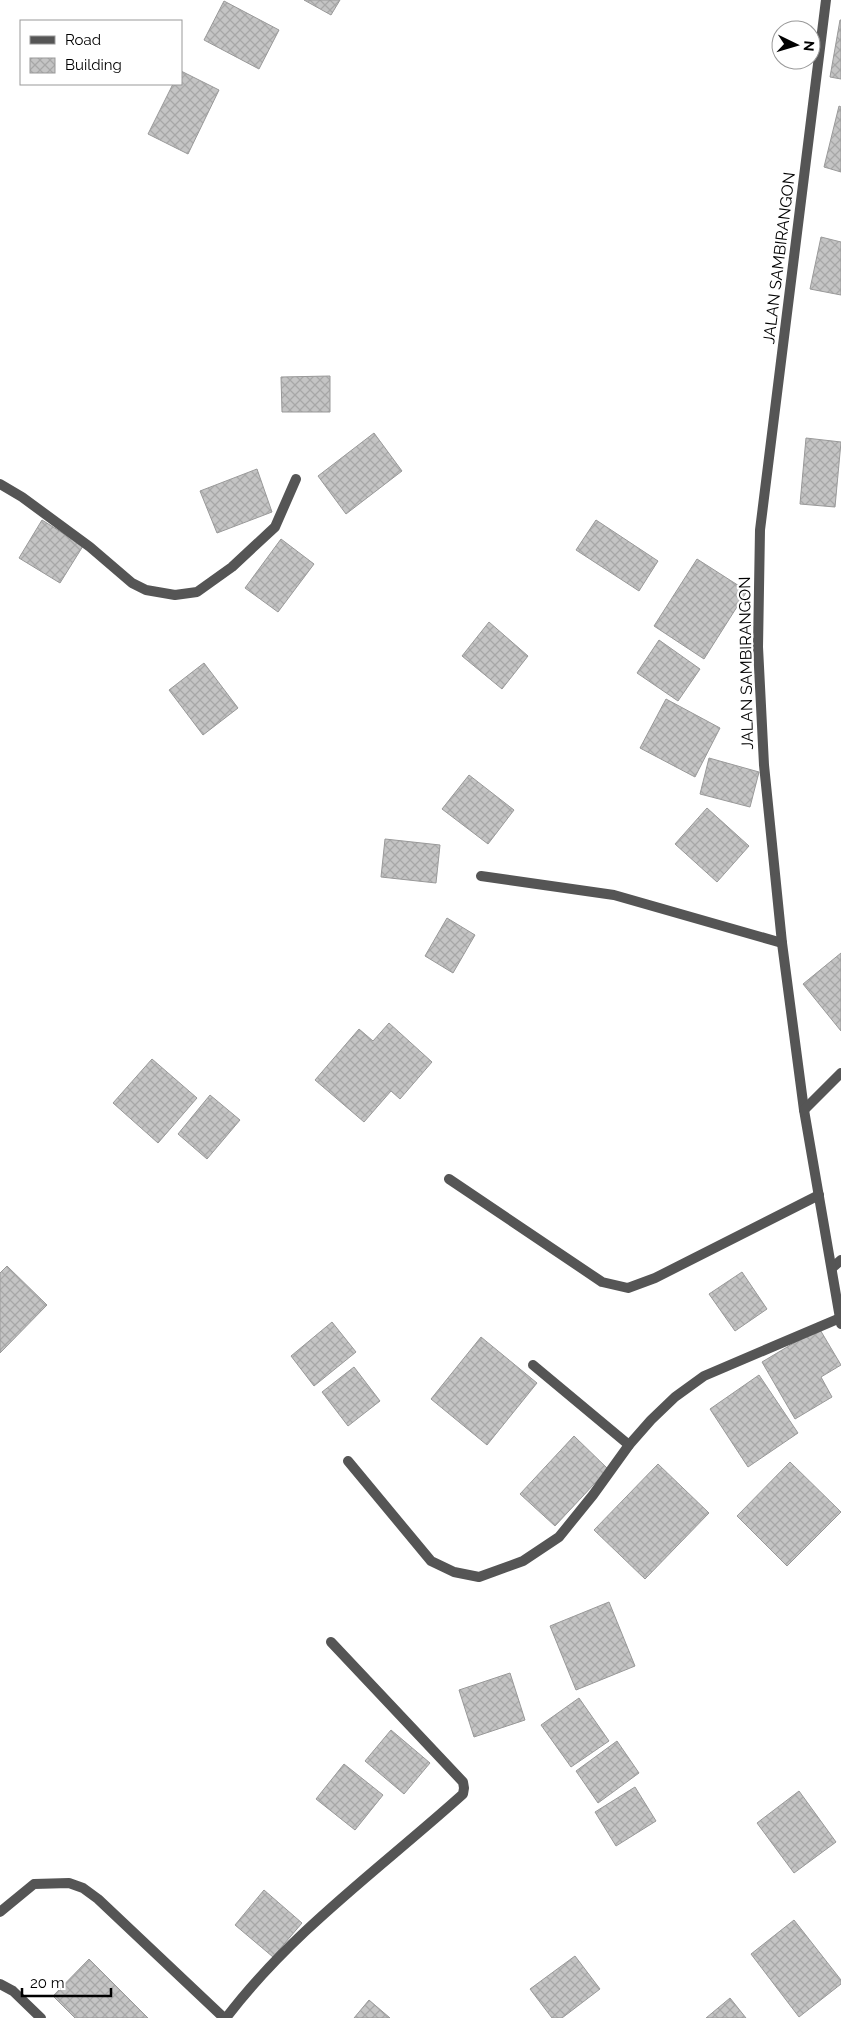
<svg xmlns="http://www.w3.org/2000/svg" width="841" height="2018" font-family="Raleway,sans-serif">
<defs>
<pattern id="building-cross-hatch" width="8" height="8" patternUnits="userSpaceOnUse" patternTransform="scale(1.25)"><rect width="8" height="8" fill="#c4c4c4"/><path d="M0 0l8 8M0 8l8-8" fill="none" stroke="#a7a7a7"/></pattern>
</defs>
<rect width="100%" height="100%" fill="#fff"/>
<g fill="url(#building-cross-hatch)" stroke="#999">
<polygon points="304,0 340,0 331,15"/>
<polygon points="224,1 279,30 259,69 204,40"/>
<polygon points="840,20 841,20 841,79 830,77"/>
<polygon points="181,71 219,90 188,154 148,134 173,84 181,84"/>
<polygon points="839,106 841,107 841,172 824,167"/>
<polygon points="821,237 841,242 841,295 810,289"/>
<polygon points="330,376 330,412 282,412 281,377"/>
<polygon points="374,433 402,471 346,514 318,476"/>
<polygon points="806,438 841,442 835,507 800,504"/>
<polygon points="257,469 272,512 217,533 200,491"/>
<polygon points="42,520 83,546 60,583 19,558"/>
<polygon points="596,520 658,561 639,591 576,550"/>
<polygon points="281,539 314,564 278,612 245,588"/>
<polygon points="697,559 747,591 704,659 654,626"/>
<polygon points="489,622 528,656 502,689 462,656"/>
<polygon points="659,640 700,669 678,701 637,673"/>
<polygon points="204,663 238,708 203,735 169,690"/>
<polygon points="666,699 720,728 695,777 640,748"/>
<polygon points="709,758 759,772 750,807 700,794"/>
<polygon points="469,775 514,810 488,844 442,809"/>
<polygon points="707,808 749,846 717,882 675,844"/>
<polygon points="385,839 440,845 436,883 381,877"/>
<polygon points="447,918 475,935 453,973 425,956"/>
<polygon points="841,953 841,1031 803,984"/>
<polygon points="389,1023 432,1062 400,1099 391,1091 364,1122 315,1080 359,1029 373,1041"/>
<polygon points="152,1059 197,1098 158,1143 113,1103"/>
<polygon points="210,1095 240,1120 207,1159 178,1134"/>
<polygon points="7,1266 47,1305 0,1353 0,1273"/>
<polygon points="742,1272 767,1309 735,1331 709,1294"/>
<polygon points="332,1322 356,1352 314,1386 291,1356"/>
<polygon points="819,1328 841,1365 821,1377 832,1397 795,1419 762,1362"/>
<polygon points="481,1337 537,1383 487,1445 431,1399"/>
<polygon points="354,1367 380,1401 348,1426 322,1392"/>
<polygon points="759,1375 798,1433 748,1467 710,1409"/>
<polygon points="574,1436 608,1469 555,1526 520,1494"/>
<polygon points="790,1462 841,1512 787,1566 737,1516"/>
<polygon points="658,1464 709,1513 645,1579 594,1530"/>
<polygon points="609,1602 635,1666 576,1690 550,1626"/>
<polygon points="510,1673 525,1720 474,1737 459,1690"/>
<polygon points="579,1698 609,1741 571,1767 541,1725"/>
<polygon points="391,1730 430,1763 404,1794 365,1761"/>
<polygon points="617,1741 639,1773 598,1803 576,1771"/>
<polygon points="344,1764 383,1795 355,1830 316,1799"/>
<polygon points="635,1787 656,1821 616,1846 595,1812"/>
<polygon points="799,1791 836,1842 794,1873 757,1823"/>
<polygon points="264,1890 302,1923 273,1957 235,1925"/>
<polygon points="794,1920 841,1980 841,1984 799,2017 751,1954"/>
<polygon points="575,1956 600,1989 562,2018 552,2018 530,1989"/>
<polygon points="89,1959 148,2018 75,2018 53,1996"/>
<polygon points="730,1998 746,2018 706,2018"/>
<polygon points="369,2000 390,2018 354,2018"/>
</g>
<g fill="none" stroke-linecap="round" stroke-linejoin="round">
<polyline stroke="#555" stroke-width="10" points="832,1268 841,1260"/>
<g stroke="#555" stroke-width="10">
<polyline points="826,0 760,530 758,647 764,765 782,943 804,1110 841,1324"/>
<polyline points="0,484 22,497 90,547 132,583 146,590 175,595 197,592 232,567 275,527 296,479"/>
<polyline points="481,876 614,895 782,943"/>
<polyline points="804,1110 841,1073"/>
<polyline points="449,1179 602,1282 628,1288 655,1278 819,1195"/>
<polyline points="533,1365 629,1445"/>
<polyline points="348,1461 431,1561 454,1572 479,1577 523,1561 559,1537 593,1495 629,1445 651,1420 675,1397 704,1376 840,1318"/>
<polyline points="0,1912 34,1884 69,1883 83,1888 98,1899 224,2018"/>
<polyline points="0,1984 13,1991 41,2018"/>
<path d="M226,2018C292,1931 382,1867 463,1794L464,1788L463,1782L331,1642"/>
</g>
</g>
<g text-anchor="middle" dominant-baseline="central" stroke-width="4.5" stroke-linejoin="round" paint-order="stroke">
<g font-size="16" fill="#000" stroke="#fff">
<text transform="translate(779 258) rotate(-83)">JALAN SAMBIRANGON</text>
<text transform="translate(746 663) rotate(-91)">JALAN SAMBIRANGON</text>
</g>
</g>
<rect x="20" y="20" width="162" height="65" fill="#ffffff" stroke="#999999"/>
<rect x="30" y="36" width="25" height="8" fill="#555555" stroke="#999999"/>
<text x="65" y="45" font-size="15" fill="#000000">Road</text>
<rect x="30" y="58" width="25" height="15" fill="url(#building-cross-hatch)" stroke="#999999"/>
<text x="65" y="70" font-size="15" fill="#000000">Building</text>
<g transform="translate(796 45) rotate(95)"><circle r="24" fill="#ffffff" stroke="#999999"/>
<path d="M0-4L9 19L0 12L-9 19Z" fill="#000000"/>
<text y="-8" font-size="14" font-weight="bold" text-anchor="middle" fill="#000000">N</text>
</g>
<path d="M22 1988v8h89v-8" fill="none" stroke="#000000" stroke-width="2.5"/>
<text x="30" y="1988" font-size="15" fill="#000000" stroke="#ffffff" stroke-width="4" paint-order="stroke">20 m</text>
</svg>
